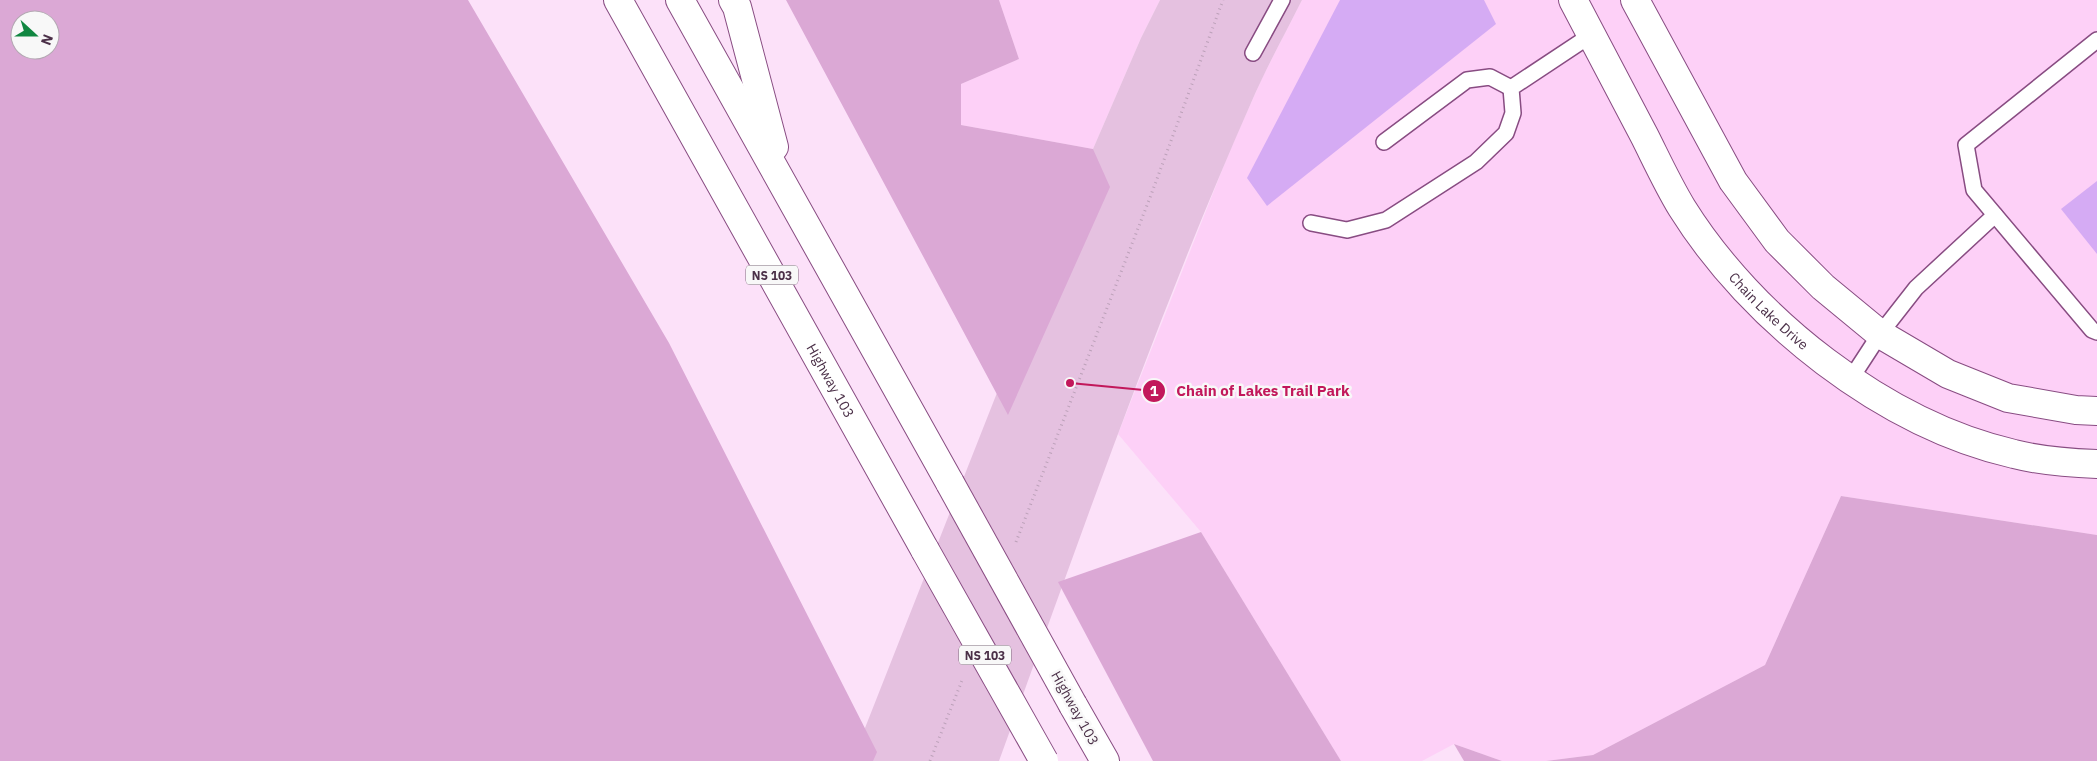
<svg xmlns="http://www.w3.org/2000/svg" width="2097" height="761" font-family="'IBM Plex Sans',sans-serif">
<rect width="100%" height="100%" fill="#fce1f9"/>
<g fill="#fdd0f7">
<polygon points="999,0 1160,0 1141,38 1093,149 961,125 961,84 1019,59"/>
<polygon points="1302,0 2097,0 2097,535 1841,496 1765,665 1593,755 1546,761 1502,761 1454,744 1422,761 1341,761 1201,532 1118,434 1230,150 1263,76"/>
</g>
<path fill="#e5c1e0" d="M1160,0H1302C1285,34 1266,68 1251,103C1156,318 1079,541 999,761H852L1093,149L1141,38Z"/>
<g fill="#dba8d5" fill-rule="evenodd">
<path d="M0,0H468L669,343L877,752L873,761H0ZM20,20H50V50H20Z"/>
<polygon points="786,0 999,0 1019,59 961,84 961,125 1093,149 1110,187 1008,415"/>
<polygon points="1841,496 2097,535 2097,761 1546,761 1593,755 1765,665"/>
<polygon points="1201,532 1341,761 1153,761 1058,582"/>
<polygon points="1454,744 1502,761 1464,761"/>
</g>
<g fill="#d5abf4">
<polygon points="1340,0 1484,0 1496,24 1267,206 1247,178"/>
<polygon points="2097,181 2097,254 2061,209"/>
</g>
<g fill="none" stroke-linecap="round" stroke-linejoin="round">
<defs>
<g id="service">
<polyline points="2097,40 1966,145 1974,190 2092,330 2097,332"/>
<polyline points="1253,53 1282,0"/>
<polyline points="1384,142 1467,80 1490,77 1511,88"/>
<polyline points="1311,223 1347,230 1386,220 1476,162 1506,133 1513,113 1511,88 1591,35"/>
<polyline points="1850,380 1880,334 1916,288 1995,215"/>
</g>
<g id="tertiary">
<path id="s1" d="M1573,0C1597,46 1621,91 1645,137C1657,161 1668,185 1682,208C1752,320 1884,424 2014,454C2041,461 2070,463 2097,464"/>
<polyline points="1635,0 1733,181 1777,241 1823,287 1880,334 1948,374 2008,398 2076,410 2097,411"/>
</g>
<g id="motorway">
<path id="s2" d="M618,0L925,550"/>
<polyline points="680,0 950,483"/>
<polyline points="733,0 737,7 774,147"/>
<polyline points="1073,705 1105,761"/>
</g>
</defs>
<use href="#service" stroke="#884c82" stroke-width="18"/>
<use href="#tertiary" stroke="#884c82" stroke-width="30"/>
<use href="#motorway" stroke="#884c82" stroke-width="30"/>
<g stroke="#bca1b9" stroke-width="3" stroke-dasharray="1 4" stroke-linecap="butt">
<polyline points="1016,542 1151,195 1223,0"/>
<polyline points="930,761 963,678"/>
</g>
<use href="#service" stroke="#fff" stroke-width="15"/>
<use href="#tertiary" stroke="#fff" stroke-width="28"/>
<use href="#motorway" stroke="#fff" stroke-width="28"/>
<defs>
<g id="motorway-bridge">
<polyline points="950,483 1073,705"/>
<polyline points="925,550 1044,761"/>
</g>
</defs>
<use href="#motorway-bridge" stroke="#884c82" stroke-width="30" stroke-linecap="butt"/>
<use href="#motorway-bridge" stroke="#fff" stroke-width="28"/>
</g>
<g text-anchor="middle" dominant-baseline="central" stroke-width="5" stroke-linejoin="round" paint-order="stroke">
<g fill="#f8f8f8" stroke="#7f6c7d" stroke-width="1">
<rect x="746" y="265.5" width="52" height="19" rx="4"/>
<rect x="959" y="645.5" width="52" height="19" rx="4"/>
</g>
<g font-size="12" font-weight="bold" fill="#4b3048">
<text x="772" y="275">NS 103</text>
<text x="985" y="655">NS 103</text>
</g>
<g font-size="14" fill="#4b3048" stroke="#f8f8f8">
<text stroke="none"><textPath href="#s1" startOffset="370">Chain Lake Drive</textPath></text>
<text stroke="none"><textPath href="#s2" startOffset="436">Highway 103</textPath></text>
<text transform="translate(1075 708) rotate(61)">Highway 103</text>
</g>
</g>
<path fill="none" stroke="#c2185b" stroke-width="2" d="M1070 383L1154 391"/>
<g fill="#c2185b" stroke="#f8f8f8" stroke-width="2">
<circle cx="1070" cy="383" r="5"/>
<circle cx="1154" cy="391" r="12"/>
</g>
<g font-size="15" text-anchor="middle" font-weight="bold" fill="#fff">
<text x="1154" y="396">1</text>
</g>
<g font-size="15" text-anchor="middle" font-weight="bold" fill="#c2185b" stroke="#f8f8f8" stroke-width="5" stroke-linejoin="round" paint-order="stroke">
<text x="1263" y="396">Chain of Lakes Trail Park</text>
</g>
<g transform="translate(35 35) rotate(111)"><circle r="24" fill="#f8f8f8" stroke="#b3a8b2"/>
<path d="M0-4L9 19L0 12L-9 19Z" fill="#118741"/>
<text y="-8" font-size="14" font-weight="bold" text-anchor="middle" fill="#4b3048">N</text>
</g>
</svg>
